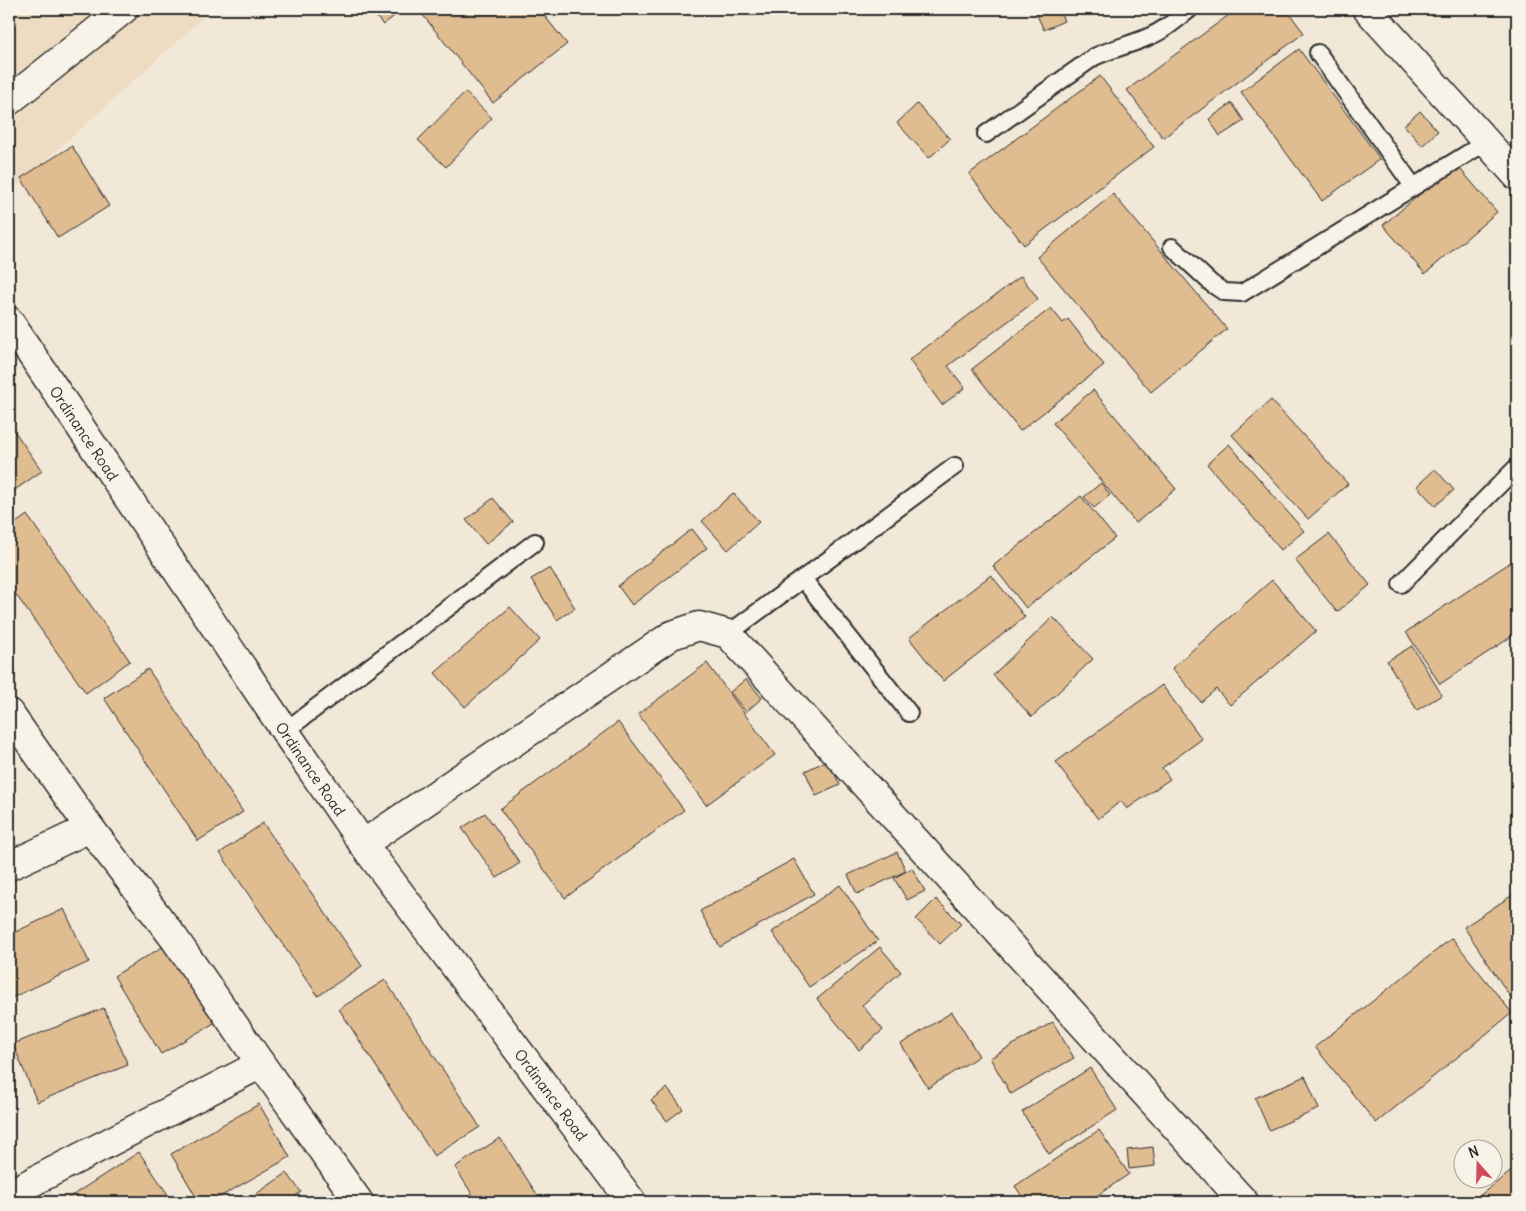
<svg xmlns="http://www.w3.org/2000/svg" width="1526" height="1211" font-family="Delius,sans-serif">
<rect width="100%" height="100%" fill="#f2e8d7"/>
<filter id="ink" filterUnits="userSpaceOnUse"><feTurbulence type="fractalNoise" baseFrequency=".02" numOctaves="2"/><feDisplacementMap in="SourceGraphic" scale="10" xChannelSelector="R" yChannelSelector="G"/><feConvolveMatrix kernelMatrix="1 2 1 2 8 2 1 2 1" color-interpolation-filters="sRGB"/></filter>
<g filter="url(#ink)">
<polygon fill="#eddbc2" points="9,9 213,9 9,193"/>
<g fill="#e0bc91" stroke="#2b2b2b">
<polygon points="370,9 403,9 383,25"/>
<polygon points="418,9 539,9 567,44 493,103"/>
<polygon points="1034,9 1059,9 1064,21 1044,30"/>
<polygon points="1237,9 1286,9 1304,33 1163,138 1127,90"/>
<polygon points="1299,49 1380,159 1322,201 1241,92"/>
<polygon points="1100,76 1154,147 1024,245 969,174"/>
<polygon points="465,92 492,118 446,167 418,140"/>
<polygon points="1232,103 1244,121 1220,136 1209,119"/>
<polygon points="917,104 950,139 929,158 897,123"/>
<polygon points="1420,111 1438,131 1422,146 1404,125"/>
<polygon points="72,146 109,206 58,238 21,178"/>
<polygon points="1456,164 1497,212 1425,274 1383,225"/>
<polygon points="1113,194 1227,329 1151,392 1037,257"/>
<polygon points="1021,276 1038,299 948,366 965,388 942,405 909,360"/>
<polygon points="1051,308 1063,323 1068,319 1104,365 1020,431 972,369"/>
<polygon points="1093,390 1176,489 1136,523 1053,423"/>
<polygon points="1271,400 1348,484 1308,519 1232,435"/>
<polygon points="13,429 42,471 9,494 9,432"/>
<polygon points="1229,444 1304,531 1281,550 1207,464"/>
<polygon points="1435,469 1454,490 1435,506 1417,486"/>
<polygon points="1101,483 1110,495 1094,508 1084,497"/>
<polygon points="733,493 759,522 728,550 702,521"/>
<polygon points="1081,496 1115,538 1026,608 993,566"/>
<polygon points="493,498 513,522 486,544 466,520"/>
<polygon points="27,515 130,661 86,693 9,585 9,528"/>
<polygon points="692,529 707,548 632,605 618,586"/>
<polygon points="1329,534 1370,585 1337,612 1295,560"/>
<polygon points="1517,558 1517,633 1440,684 1406,632"/>
<polygon points="550,568 575,608 557,620 531,579"/>
<polygon points="991,575 1025,617 943,681 909,638"/>
<polygon points="1272,580 1316,631 1230,705 1216,689 1201,702 1172,668"/>
<polygon points="510,607 540,640 465,707 435,673"/>
<polygon points="1053,617 1093,659 1032,717 993,675"/>
<polygon points="1412,646 1442,695 1417,710 1387,661"/>
<polygon points="707,663 775,755 706,805 638,714"/>
<polygon points="148,669 243,812 198,841 104,698"/>
<polygon points="746,679 762,698 746,712 730,692"/>
<polygon points="1162,685 1202,739 1162,768 1170,779 1127,809 1121,801 1098,819 1056,762"/>
<polygon points="618,722 684,810 565,898 500,809"/>
<polygon points="828,760 840,785 816,796 805,771"/>
<polygon points="485,813 520,863 497,878 462,828"/>
<polygon points="263,823 362,966 318,996 220,853"/>
<polygon points="897,852 906,871 857,894 848,875"/>
<polygon points="794,859 814,894 720,947 700,911"/>
<polygon points="912,868 925,891 907,900 894,878"/>
<polygon points="840,885 878,941 809,987 772,932"/>
<polygon points="1517,892 1517,1007 1464,927"/>
<polygon points="936,899 961,924 940,944 916,919"/>
<polygon points="64,909 89,962 9,999 9,935"/>
<polygon points="1452,938 1512,1013 1376,1123 1315,1047"/>
<polygon points="169,943 216,1022 161,1054 114,976"/>
<polygon points="880,947 901,972 862,1005 883,1030 859,1050 817,999"/>
<polygon points="385,980 480,1127 434,1156 339,1009"/>
<polygon points="104,1008 128,1065 37,1102 13,1044"/>
<polygon points="952,1012 979,1056 928,1088 901,1044"/>
<polygon points="1053,1022 1074,1058 1011,1094 990,1058"/>
<polygon points="1090,1068 1117,1110 1049,1154 1022,1112"/>
<polygon points="1305,1076 1319,1109 1269,1130 1255,1098"/>
<polygon points="667,1088 683,1109 667,1121 651,1100"/>
<polygon points="259,1104 290,1157 211,1202 199,1202 171,1154"/>
<polygon points="1099,1130 1129,1174 1092,1199 1094,1202 1026,1202 1015,1186"/>
<polygon points="500,1138 542,1202 477,1202 455,1167"/>
<polygon points="1153,1147 1155,1166 1129,1169 1127,1150"/>
<polygon points="139,1152 173,1202 62,1202"/>
<polygon points="1517,1167 1517,1202 1471,1202"/>
<polygon points="287,1173 301,1192 287,1202 262,1202 256,1194"/>
</g>
<g fill="none" stroke-linecap="round" stroke-linejoin="round">
<defs>
<g id="lane">
<polyline points="1318,53 1413,186"/>
<path d="M986,134L1094,57C1111,49 1130,45 1148,37C1164,31 1177,19 1190,9"/>
<polyline points="1172,247 1212,284 1224,292 1242,293 1486,142"/>
<polyline points="803,579 909,713"/>
<polyline points="1401,584 1517,467"/>
<polyline points="728,634 955,466"/>
<polyline points="285,731 535,542"/>
</g>
<g id="street">
<polyline points="1367,9 1517,176"/>
<polyline points="9,101 124,9"/>
<polyline points="9,713 90,828 174,938 261,1064 359,1202"/>
<polyline points="363,844 672,635 699,626 728,634 1244,1202"/>
<polyline points="9,866 90,828"/>
<polyline points="9,1194 261,1064"/>
</g>
<g id="secondary">
<path id="s1" d="M9,321L293,743L363,844L632,1202"/>
</g>
</defs>
<use href="#lane" stroke="#2b2b2b" stroke-width="20"/>
<use href="#street" stroke="#2b2b2b" stroke-width="31"/>
<use href="#secondary" stroke="#2b2b2b" stroke-width="31"/>
<use href="#lane" stroke="#f7f3e8" stroke-width="16"/>
<use href="#street" stroke="#f7f3e8" stroke-width="28"/>
<use href="#secondary" stroke="#f7f3e8" stroke-width="28"/>
</g>
</g>
<g text-anchor="middle" dominant-baseline="central" stroke-width="4" stroke-linejoin="round" paint-order="stroke">
<g font-size="15" fill="#2b2b2b" stroke="#f7f3e8">
<text stroke="none"><textPath href="#s1" startOffset="135">Ordinance Road</textPath></text>
<text stroke="none"><textPath href="#s1" startOffset="540">Ordinance Road</textPath></text>
<text stroke="none"><textPath href="#s1" startOffset="945">Ordinance Road</textPath></text>
</g>
</g>
<rect width="1526" height="1211" fill="none" stroke="#f7f3e8" stroke-width="30"/>
<rect x="15" y="15" width="1496" height="1181" fill="none" stroke="#2b2b2b" stroke-width="2" filter="url(#ink)"/>
<g transform="translate(1478 1164) rotate(340)"><circle r="24" fill="#f7f3e8" stroke="#a5a39c"/>
<path d="M0-4L9 19L0 12L-9 19Z" fill="#d1495b"/>
<text y="-8" font-size="14" font-weight="bold" text-anchor="middle" fill="#2b2b2b">N</text>
</g>
</svg>
